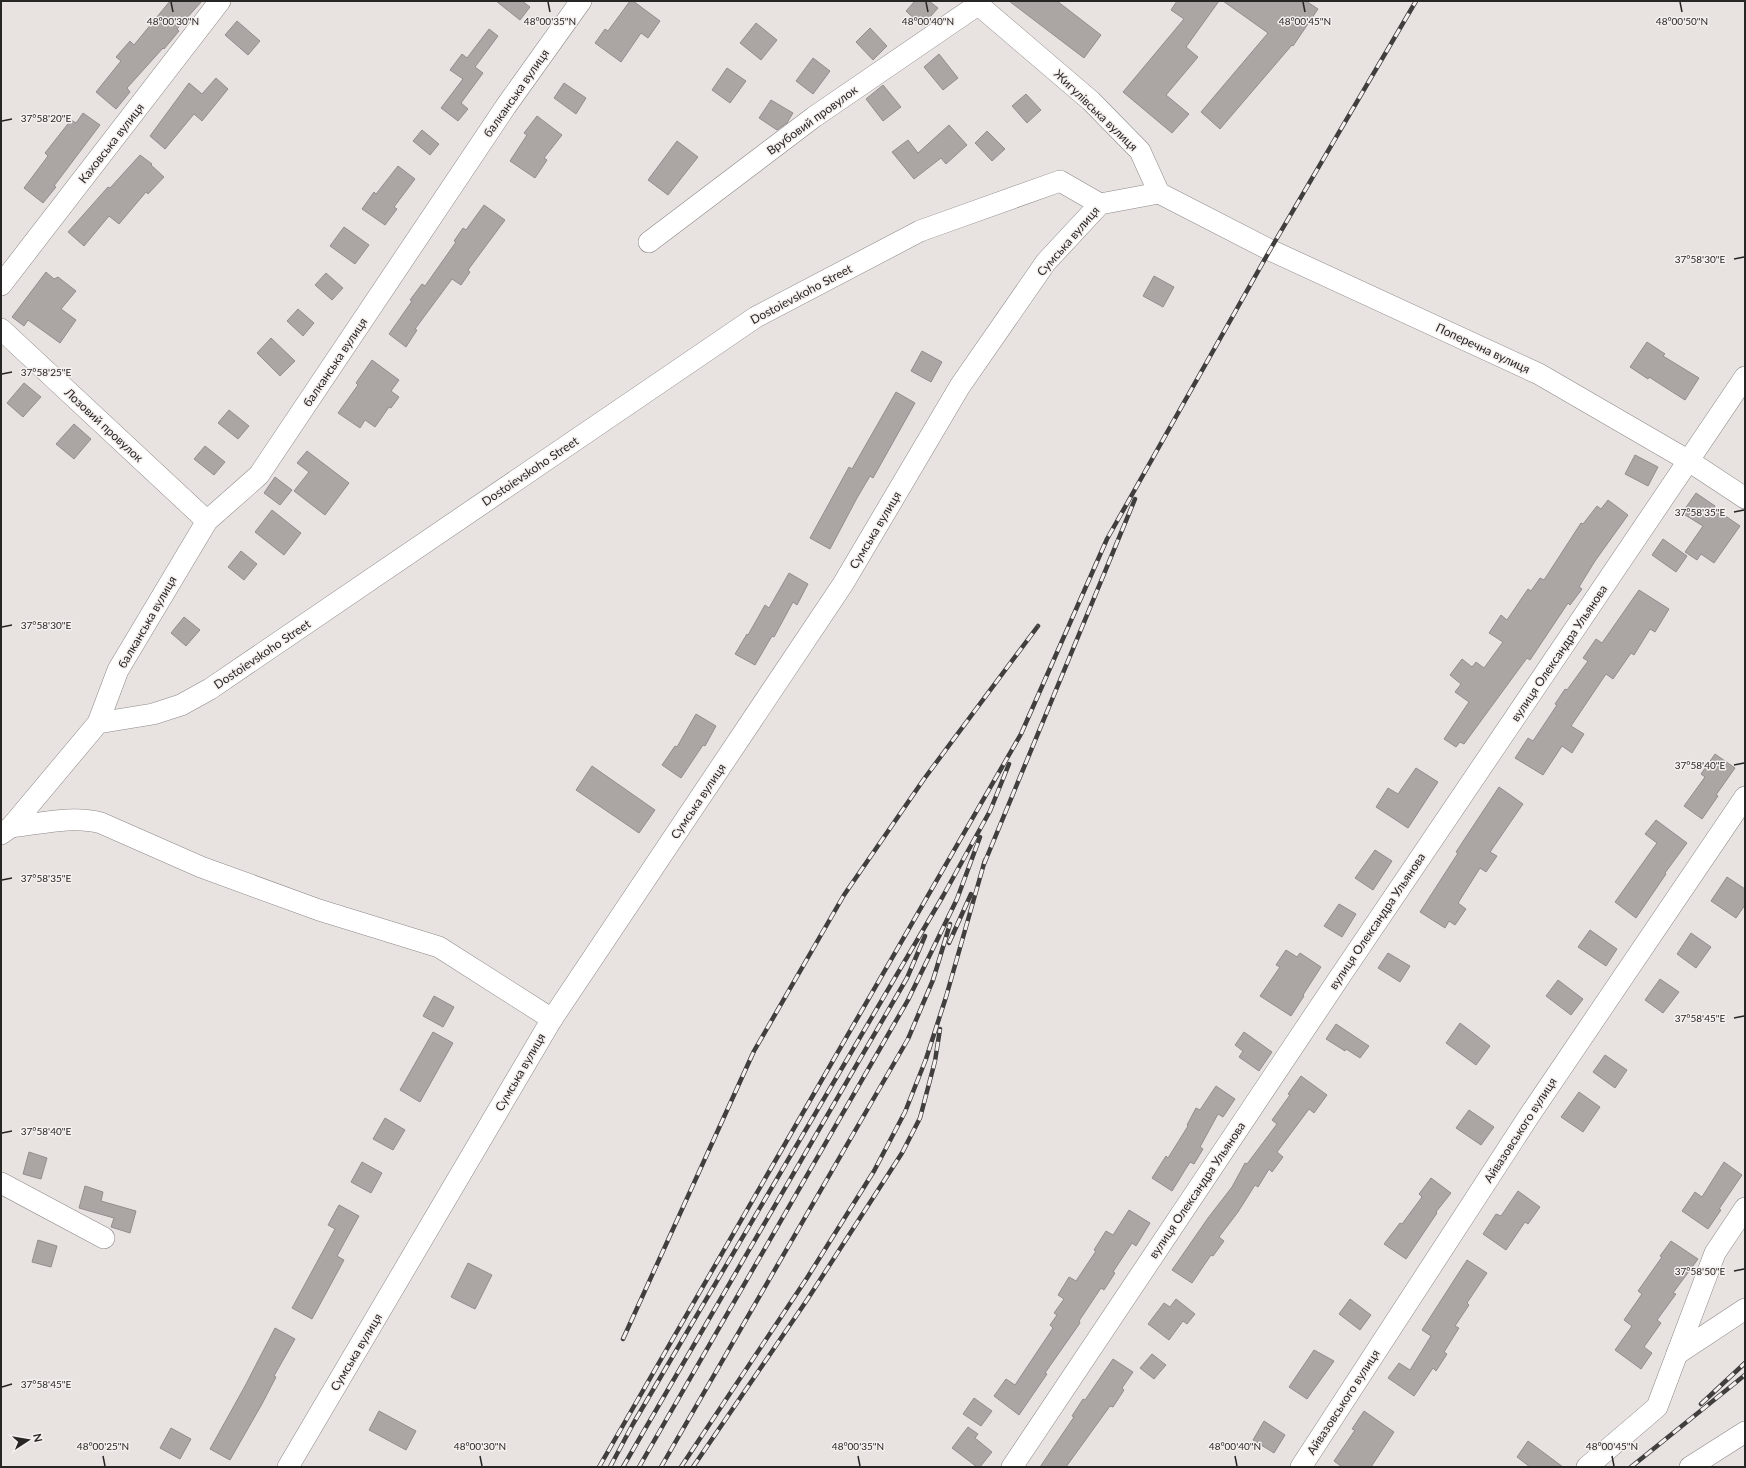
<svg xmlns="http://www.w3.org/2000/svg" width="1746" height="1468" font-family="Lato,sans-serif">
<rect width="100%" height="100%" fill="#e8e3e1"/>
<g fill="#aba6a4" stroke="#938e8d">
<polygon points="170,1 202,1 177,29 179,31 164,49 163,48 127,88 130,92 116,109 96,92 121,61 116,57 130,41 134,45"/>
<polygon points="496,1 522,1 530,7 520,20"/>
<polygon points="630,1 633,1 660,21 648,38 641,33 621,62 595,43 605,29 608,31"/>
<polygon points="915,1 929,1 938,8 922,26 906,11"/>
<polygon points="1009,1 1057,1 1101,35 1084,58"/>
<polygon points="1177,1 1219,1 1186,47 1198,57 1166,95 1189,114 1172,133 1123,92 1184,19 1171,10"/>
<polygon points="1223,1 1306,1 1318,9 1293,46 1292,45 1220,129 1201,112 1268,33"/>
<polygon points="237,21 260,41 248,55 225,35"/>
<polygon points="756,23 777,40 761,60 740,43"/>
<polygon points="870,28 887,46 873,60 856,42"/>
<polygon points="489,29 498,36 475,67 483,73 461,103 468,109 458,121 441,108 463,79 450,70 462,54 467,58"/>
<polygon points="939,54 958,78 943,90 924,67"/>
<polygon points="813,58 830,71 813,94 796,81"/>
<polygon points="727,68 746,81 730,103 712,90"/>
<polygon points="216,78 228,89 202,121 194,114 165,149 150,136 189,83 202,94"/>
<polygon points="564,83 586,98 576,114 554,98"/>
<polygon points="883,85 901,107 883,121 866,99"/>
<polygon points="1026,94 1041,110 1027,123 1012,106"/>
<polygon points="771,100 793,113 787,123 777,130 759,118"/>
<polygon points="83,113 100,125 54,186 56,187 43,203 24,188 48,156 45,153 71,120 76,123"/>
<polygon points="537,116 562,135 544,158 547,160 535,178 510,161 527,135 524,133"/>
<polygon points="949,125 967,145 946,164 941,158 914,179 892,152 908,140 918,153"/>
<polygon points="422,130 439,144 430,155 413,141"/>
<polygon points="987,131 1005,149 992,161 975,143"/>
<polygon points="677,141 698,157 668,195 648,180"/>
<polygon points="140,155 152,164 151,165 164,177 148,194 146,192 119,224 109,216 84,246 68,232 108,187 110,188"/>
<polygon points="398,166 415,179 394,207 397,209 385,225 362,209 374,192 376,194"/>
<polygon points="484,205 505,220 468,270 470,272 461,285 452,279 415,329 417,330 406,347 389,334 412,301 410,300 422,284 425,286 456,242 454,241 463,228 466,230"/>
<polygon points="344,227 369,245 355,264 330,246"/>
<polygon points="46,272 54,279 58,277 76,291 61,309 76,320 60,343 28,320 24,326 12,317"/>
<polygon points="326,273 343,288 332,300 315,285"/>
<polygon points="1154,276 1174,287 1163,307 1143,296"/>
<polygon points="298,309 314,323 303,336 287,321"/>
<polygon points="271,338 295,361 280,376 257,353"/>
<polygon points="1647,342 1665,354 1663,356 1699,378 1685,400 1649,377 1648,379 1630,367"/>
<polygon points="922,351 942,362 931,382 911,371"/>
<polygon points="372,360 399,380 391,391 399,397 391,408 389,407 375,427 365,420 360,428 338,413 358,385 356,383"/>
<polygon points="24,383 41,397 23,417 7,403"/>
<polygon points="896,392 915,403 873,478 870,476 857,498 830,549 810,538 849,467 852,469"/>
<polygon points="229,410 249,426 238,439 218,423"/>
<polygon points="74,424 91,439 74,459 56,444"/>
<polygon points="205,446 225,462 214,475 194,459"/>
<polygon points="307,451 349,483 325,515 294,491 309,472 297,463"/>
<polygon points="1635,455 1658,467 1648,486 1625,474"/>
<polygon points="275,477 292,490 280,505 264,493"/>
<polygon points="1696,493 1715,506 1714,508 1740,526 1714,563 1701,554 1697,560 1685,552 1703,526 1682,513"/>
<polygon points="1608,500 1628,515 1595,561 1579,587 1582,589 1570,605 1568,603 1530,660 1527,658 1464,744 1460,742 1456,747 1444,739 1469,702 1455,692 1461,684 1450,675 1462,659 1472,667 1476,662 1484,668 1503,642 1489,633 1501,615 1507,620 1528,589 1531,591 1540,578 1544,580 1581,523 1583,524 1597,506 1601,509"/>
<polygon points="272,510 301,533 284,555 255,532"/>
<polygon points="1663,539 1687,556 1676,572 1652,555"/>
<polygon points="241,551 257,564 244,580 228,567"/>
<polygon points="789,573 808,584 797,605 793,602 774,637 772,636 755,665 735,654 747,634 748,635 765,605 769,608"/>
<polygon points="1639,590 1669,609 1655,632 1650,629 1634,655 1631,653 1613,679 1606,674 1571,726 1584,734 1572,753 1562,746 1543,775 1515,758 1528,738 1533,741 1557,705 1555,704 1565,689 1567,690 1588,661 1583,658 1596,639 1602,643"/>
<polygon points="184,617 200,630 186,646 171,633"/>
<polygon points="696,714 716,726 705,746 703,745 681,778 662,765 675,746 677,747"/>
<polygon points="1715,754 1735,768 1716,795 1718,796 1702,819 1684,806 1705,777 1701,774"/>
<polygon points="592,766 655,810 639,833 576,790"/>
<polygon points="1416,768 1438,782 1408,828 1376,807 1388,788 1398,794"/>
<polygon points="1499,787 1523,804 1490,852 1497,856 1486,872 1480,868 1458,903 1466,909 1455,925 1449,921 1445,928 1420,912 1458,853 1456,852"/>
<polygon points="1656,820 1687,843 1665,873 1666,874 1636,918 1615,902 1657,843 1645,834"/>
<polygon points="1375,850 1392,861 1373,890 1355,878"/>
<polygon points="1727,877 1745,889 1745,905 1736,918 1711,901"/>
<polygon points="1339,904 1356,914 1342,937 1324,926"/>
<polygon points="1590,930 1617,949 1606,966 1578,947"/>
<polygon points="1691,933 1711,947 1696,968 1677,954"/>
<polygon points="1286,950 1297,957 1300,953 1321,967 1303,995 1304,996 1291,1016 1260,996 1280,967 1276,965"/>
<polygon points="1388,953 1410,966 1400,982 1378,968"/>
<polygon points="1660,979 1679,992 1663,1013 1645,1000"/>
<polygon points="1558,980 1583,999 1571,1015 1546,996"/>
<polygon points="434,996 454,1007 443,1027 423,1016"/>
<polygon points="1460,1023 1490,1046 1476,1065 1446,1043"/>
<polygon points="1336,1024 1369,1046 1360,1058 1346,1049 1345,1051 1326,1039"/>
<polygon points="433,1032 453,1043 420,1102 400,1090"/>
<polygon points="1244,1032 1272,1052 1259,1071 1239,1057 1243,1051 1235,1045"/>
<polygon points="1605,1055 1627,1070 1615,1088 1593,1072"/>
<polygon points="1301,1076 1327,1095 1314,1113 1309,1109 1277,1152 1283,1157 1272,1172 1269,1169 1258,1187 1255,1185 1238,1212 1219,1237 1224,1241 1213,1256 1211,1255 1192,1283 1172,1270 1208,1218 1232,1187 1245,1163 1247,1164 1277,1124 1272,1120 1290,1095 1288,1094"/>
<polygon points="1216,1086 1235,1099 1223,1117 1218,1114 1200,1147 1203,1149 1194,1164 1190,1162 1172,1191 1152,1178 1166,1156 1168,1158 1188,1126 1187,1125 1196,1108 1200,1110"/>
<polygon points="1579,1092 1600,1107 1583,1132 1561,1117"/>
<polygon points="1469,1110 1494,1127 1481,1145 1456,1128"/>
<polygon points="385,1118 405,1130 393,1150 373,1139"/>
<polygon points="29,1152 47,1158 41,1179 23,1174"/>
<polygon points="362,1162 382,1173 371,1193 351,1182"/>
<polygon points="1724,1162 1742,1175 1719,1209 1721,1210 1708,1229 1682,1211 1695,1192 1702,1197"/>
<polygon points="1431,1178 1451,1193 1436,1212 1437,1213 1406,1259 1384,1244 1400,1223 1402,1224 1422,1197 1419,1194"/>
<polygon points="85,1186 103,1192 101,1201 136,1211 130,1233 111,1227 114,1218 79,1208"/>
<polygon points="1518,1191 1540,1207 1528,1224 1525,1222 1506,1250 1483,1234 1496,1214 1501,1216"/>
<polygon points="339,1205 359,1216 337,1256 344,1260 312,1319 292,1308 335,1229 328,1225"/>
<polygon points="1129,1210 1150,1223 1136,1246 1132,1243 1113,1272 1115,1273 1104,1290 1101,1288 1079,1321 1080,1323 1045,1373 1047,1374 1019,1415 994,1396 1006,1379 1015,1385 1053,1328 1050,1325 1057,1315 1054,1313 1064,1299 1058,1295 1069,1277 1076,1281 1096,1251 1094,1250 1106,1231 1113,1235"/>
<polygon points="38,1240 57,1246 51,1267 32,1262"/>
<polygon points="1671,1241 1698,1259 1673,1293 1676,1294 1657,1320 1661,1323 1644,1347 1652,1353 1641,1369 1615,1350 1632,1326 1624,1320 1642,1294 1638,1291 1662,1257 1660,1256"/>
<polygon points="1467,1260 1487,1273 1467,1303 1469,1305 1455,1326 1459,1328 1444,1352 1447,1354 1436,1371 1433,1368 1414,1396 1388,1378 1399,1363 1410,1370 1431,1336 1422,1330"/>
<polygon points="468,1263 492,1275 475,1309 451,1297"/>
<polygon points="1176,1299 1195,1314 1187,1324 1183,1321 1169,1340 1148,1324 1164,1303 1170,1307"/>
<polygon points="1350,1299 1371,1315 1360,1330 1339,1314"/>
<polygon points="275,1328 295,1339 274,1376 276,1377 262,1404 230,1460 210,1449 245,1386"/>
<polygon points="1314,1350 1334,1361 1307,1399 1289,1387"/>
<polygon points="1152,1354 1166,1365 1154,1379 1140,1368"/>
<polygon points="1113,1359 1133,1372 1122,1388 1124,1390 1113,1407 1110,1406 1066,1467 1040,1467 1074,1417 1072,1416 1083,1399 1085,1400"/>
<polygon points="974,1398 992,1411 981,1426 963,1414"/>
<polygon points="379,1411 416,1431 406,1450 369,1430"/>
<polygon points="1364,1411 1394,1432 1371,1467 1342,1467 1334,1461 1355,1430 1352,1429"/>
<polygon points="1264,1421 1285,1435 1274,1453 1253,1440"/>
<polygon points="968,1427 978,1434 975,1438 992,1452 980,1467 977,1467 952,1448"/>
<polygon points="171,1428 191,1439 180,1459 160,1448"/>
<polygon points="1528,1441 1563,1467 1530,1467 1517,1457"/>
</g>
<g fill="none" stroke-linecap="round" stroke-linejoin="round">
<defs>
<g id="minor">
<polyline points="974,1 1091,101 1140,151 1159,193 1270,250 1539,374 1689,461 1745,498"/>
<polyline points="649,242 814,117 979,4"/>
<polyline points="1,285 220,1"/>
<polyline points="1,329 207,521"/>
<polyline points="98,723 118,670 207,521 259,475 506,106 581,1"/>
<path d="M11,827C40,824 72,815 101,823L201,867L319,910L439,947L552,1019"/>
<polyline points="1,834 11,827 98,723 153,714 181,705 210,689 756,317 920,231 1060,181 1100,204"/>
<polyline points="1,1183 104,1238"/>
<polyline points="1677,1354 1745,1309"/>
<polyline points="288,1467 552,1019 843,584 960,386 1046,262 1100,204 1159,193"/>
<polyline points="1012,1467 1337,981 1745,377"/>
<polyline points="1301,1467 1529,1116 1745,797"/>
<polyline points="1587,1467 1657,1407 1715,1253 1745,1208"/>
<polyline points="1690,1467 1745,1432"/>
</g>
</defs>
<use href="#minor" stroke="#8d8887" stroke-width="22"/>
<use href="#minor" stroke="#fff" stroke-width="21"/>
<defs>
<g id="rail">
<polyline points="984,864 1135,499"/>
<polyline points="949,943 971,894"/>
<polyline points="623,1339 754,1051 844,895 924,779 1038,626"/>
<polyline points="1701,1404 1745,1363"/>
<polyline points="599,1467 1021,734 1107,539 1270,250 1416,1"/>
<polyline points="610,1467 633,1424 943,896 990,811 1009,764"/>
<polyline points="623,1467 907,978 925,936"/>
<polyline points="639,1467 908,1000 957,899 980,837"/>
<polyline points="661,1467 908,1039 933,980 950,924"/>
<polyline points="681,1467 807,1278 874,1171 905,1112 926,1059 946,997 985,860"/>
<polyline points="693,1467 807,1300 902,1153 920,1118 935,1061 940,1029"/>
<polyline points="1631,1467 1745,1375"/>
</g>
</defs>
<use href="#rail" stroke="#403f3e" stroke-width="4.5"/>
<use href="#rail" stroke="#f5f0ee" stroke-width="3" stroke-dasharray="9" stroke-linecap="butt"/>
</g>
<path fill="none" stroke="#272625" stroke-width="1.5" d="M171,2L173,12M548,2L550,12M926,2L928,12M1303,2L1305,12M1680,2L1682,12M2,121L12,119M1734,259L1744,257M2,374L12,372M1734,512L1744,510M2,627L12,625M1734,765L1744,763M2,880L12,878M1734,1018L1744,1016M2,1133L12,1131M1734,1271L1744,1269M2,1387L12,1384M103,1456L105,1466M480,1456L482,1466M858,1456L860,1466M1235,1456L1237,1466M1612,1456L1614,1466"/>
<g text-anchor="middle" dominant-baseline="central" stroke-width="3" stroke-linejoin="round" paint-order="stroke">
<g font-size="12" fill="#272625" stroke="#f5f0ee">
<text transform="translate(516 93) rotate(-55)">балканська вулиця</text>
<text transform="translate(1096 110) rotate(44)">Жигулівська вулиця</text>
<text transform="translate(812 120) rotate(-36)">Врубовий провулок</text>
<text transform="translate(111 143) rotate(-52)">Каховська вулиця</text>
<text transform="translate(1068 241) rotate(-49)">Сумська вулиця</text>
<text transform="translate(801 294) rotate(-28)">Dostoievskoho Street</text>
<text transform="translate(1483 348) rotate(25)">Поперечна вулиця</text>
<text transform="translate(335 362) rotate(-56)">балканська вулиця</text>
<text transform="translate(104 425) rotate(43)">Лозовий провулок</text>
<text transform="translate(530 471) rotate(-34)">Dostoievskoho Street</text>
<text transform="translate(875 530) rotate(-59)">Сумська вулиця</text>
<text transform="translate(147 622) rotate(-60)">балканська вулиця</text>
<text transform="translate(1559 653) rotate(-56)">вулиця Олександра Ульянова</text>
<text transform="translate(262 654) rotate(-34)">Dostoievskoho Street</text>
<text transform="translate(698 801) rotate(-56)">Сумська вулиця</text>
<text transform="translate(1377 921) rotate(-56)">вулиця Олександра Ульянова</text>
<text transform="translate(520 1072) rotate(-60)">Сумська вулиця</text>
<text transform="translate(1520 1130) rotate(-57)">Айвазовського вулиця</text>
<text transform="translate(1197 1190) rotate(-56)">вулиця Олександра Ульянова</text>
<text transform="translate(356 1352) rotate(-59)">Сумська вулиця</text>
<text transform="translate(1343 1402) rotate(-57)">Айвазовського вулиця</text>
</g>
</g>
<g font-size="10" text-anchor="middle" fill="#272625" stroke="#f5f0ee" stroke-width="3" stroke-linejoin="round" paint-order="stroke">
<text x="173" y="25">48°00'30"N</text>
<text x="550" y="25">48°00'35"N</text>
<text x="928" y="25">48°00'40"N</text>
<text x="1305" y="25">48°00'45"N</text>
<text x="1682" y="25">48°00'50"N</text>
<text x="46" y="122">37°58'20"E</text>
<text x="1700" y="263">37°58'30"E</text>
<text x="46" y="376">37°58'25"E</text>
<text x="1700" y="516">37°58'35"E</text>
<text x="46" y="629">37°58'30"E</text>
<text x="1700" y="769">37°58'40"E</text>
<text x="46" y="882">37°58'35"E</text>
<text x="1700" y="1022">37°58'45"E</text>
<text x="46" y="1135">37°58'40"E</text>
<text x="1700" y="1275">37°58'50"E</text>
<text x="46" y="1388">37°58'45"E</text>
<text x="103" y="1450">48°00'25"N</text>
<text x="480" y="1450">48°00'30"N</text>
<text x="858" y="1450">48°00'35"N</text>
<text x="1235" y="1450">48°00'40"N</text>
<text x="1612" y="1450">48°00'45"N</text>
</g>
<rect width="1746" height="1468" fill="none" stroke="#272625" stroke-width="4"/>
<g transform="translate(28 1440) rotate(78)" stroke="#f5f0ee" stroke-width="3" paint-order="stroke">
<path d="M0-3L7 15L0 10L-7 15Z" fill="#272625"/>
<text y="-6" font-size="11" font-weight="bold" text-anchor="middle" fill="#272625">N</text>
</g>
</svg>
